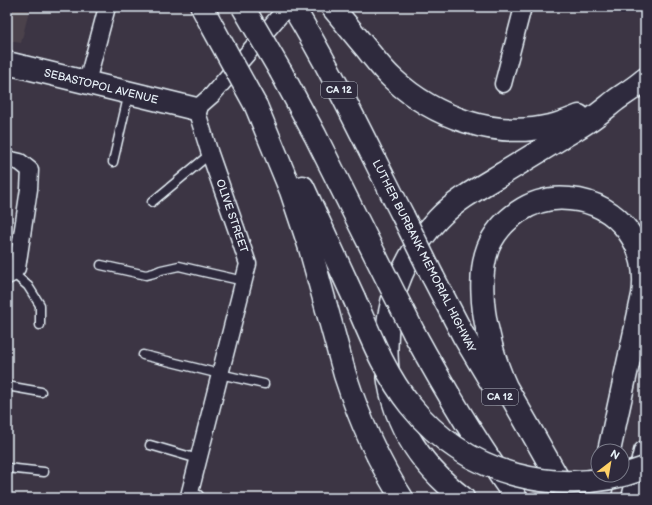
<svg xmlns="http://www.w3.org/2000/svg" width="652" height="505" font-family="'Balsamiq Sans',sans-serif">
<rect width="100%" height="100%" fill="#3c3544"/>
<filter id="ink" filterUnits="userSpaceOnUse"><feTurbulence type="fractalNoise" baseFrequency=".025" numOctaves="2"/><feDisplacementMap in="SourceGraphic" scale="8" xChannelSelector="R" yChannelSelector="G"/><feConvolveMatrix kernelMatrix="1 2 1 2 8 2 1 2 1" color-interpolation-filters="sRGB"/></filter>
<g filter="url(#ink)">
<polygon fill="#4c434c" points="7,7 30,7 21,43 7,40"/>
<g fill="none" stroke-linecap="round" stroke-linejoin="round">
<defs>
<g id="lane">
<polyline points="113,162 129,93"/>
<polyline points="152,202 210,154"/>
<polyline points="101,265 146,275 154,273 161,270 179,266 204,272 244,281"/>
<polyline points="13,273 28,286 40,305 40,325"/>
<polyline points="143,355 220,374 264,384"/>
<polyline points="7,386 41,392"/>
<polyline points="150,445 198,459"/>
<polyline points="7,468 44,472"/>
</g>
<g id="street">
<polyline points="87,82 107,7"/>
<polyline points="503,84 523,7"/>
<polyline points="7,159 20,162 30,170 29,189 17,268 13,273 7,276"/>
<polyline points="196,498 189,496 248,264 237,231 210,154 196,109 212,95 287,7"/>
</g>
<g id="secondary">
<path id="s1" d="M7,63L196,109"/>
</g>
<g id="highway">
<polyline points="202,7 211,24"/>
<path d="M293,7C334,74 367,146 403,216"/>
<path d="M332,7C343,20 354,34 365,47C374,58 382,69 393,79C434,117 495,139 550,126C560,124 569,120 579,116"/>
<polyline points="281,72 315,135 376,257"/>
<path d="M256,106L291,191L310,248L345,375C359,418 377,460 402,498"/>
<polyline points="303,187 354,298"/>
<polyline points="433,277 463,335 497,392"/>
<path d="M414,333C445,390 478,445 516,498"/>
<path d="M463,498C419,464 390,419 387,363C383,309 401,258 438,219C457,199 484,185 507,171C525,160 543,149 561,138C571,132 580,127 590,120C599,114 607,107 616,100C626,93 636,87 645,79"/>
<path d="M569,498C556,475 543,452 530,429C522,415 514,401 506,387C498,370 492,351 488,332C482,309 479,271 488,248C494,233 505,221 518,212C534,201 552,197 570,199C620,203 650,248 643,295L609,451"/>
<polyline points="599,498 604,475"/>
<polyline points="633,498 645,452"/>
</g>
</defs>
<use href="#lane" stroke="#e8f1f8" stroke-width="11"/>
<use href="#street" stroke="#e8f1f8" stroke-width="19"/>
<use href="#secondary" stroke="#e8f1f8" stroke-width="25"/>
<use href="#highway" stroke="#e8f1f8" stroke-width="25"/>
<use href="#lane" stroke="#2f2a3d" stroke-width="8"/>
<use href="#street" stroke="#2f2a3d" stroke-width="16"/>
<use href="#secondary" stroke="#2f2a3d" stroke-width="22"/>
<use href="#highway" stroke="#2f2a3d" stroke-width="22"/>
<defs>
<g id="highway-bridge">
<polyline points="243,7 281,72"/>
<polyline points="211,24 256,106"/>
<polyline points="403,216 433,277"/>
<polyline points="376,257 414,333"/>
<path d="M354,298C370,335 385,374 410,405C467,476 560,500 645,468"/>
</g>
</defs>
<use href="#highway-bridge" stroke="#e8f1f8" stroke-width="25" stroke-linecap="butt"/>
<use href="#highway-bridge" stroke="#2f2a3d" stroke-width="22"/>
</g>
</g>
<g text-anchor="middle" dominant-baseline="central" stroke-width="3" stroke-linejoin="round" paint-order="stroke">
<g fill="#2f2a3d" stroke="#b0b5c0" stroke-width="1">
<rect x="321" y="82" width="36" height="16" rx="3"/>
<rect x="482" y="389" width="36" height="16" rx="3"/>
</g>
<g font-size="10" font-weight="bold" fill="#e8f1f8">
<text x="339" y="90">CA 12</text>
<text x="500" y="397">CA 12</text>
</g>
<g font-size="11" fill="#e8f1f8" stroke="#2f2a3d">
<text stroke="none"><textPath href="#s1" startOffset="97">SEBASTOPOL AVENUE</textPath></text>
<text transform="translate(232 216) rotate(71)">OLIVE STREET</text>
<text transform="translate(424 256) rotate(63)">LUTHER BURBANK MEMORIAL HIGHWAY</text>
</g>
</g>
<rect width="652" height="505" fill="none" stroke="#2f2a3d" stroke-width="24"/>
<rect x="12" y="12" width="628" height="481" fill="none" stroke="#e8f1f8" stroke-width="1.5" filter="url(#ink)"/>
<g transform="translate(610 463) rotate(31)"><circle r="19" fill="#2f2a3d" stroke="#797a88"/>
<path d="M0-3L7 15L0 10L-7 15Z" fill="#ffd166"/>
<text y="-6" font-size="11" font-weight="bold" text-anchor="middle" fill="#e8f1f8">N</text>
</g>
</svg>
